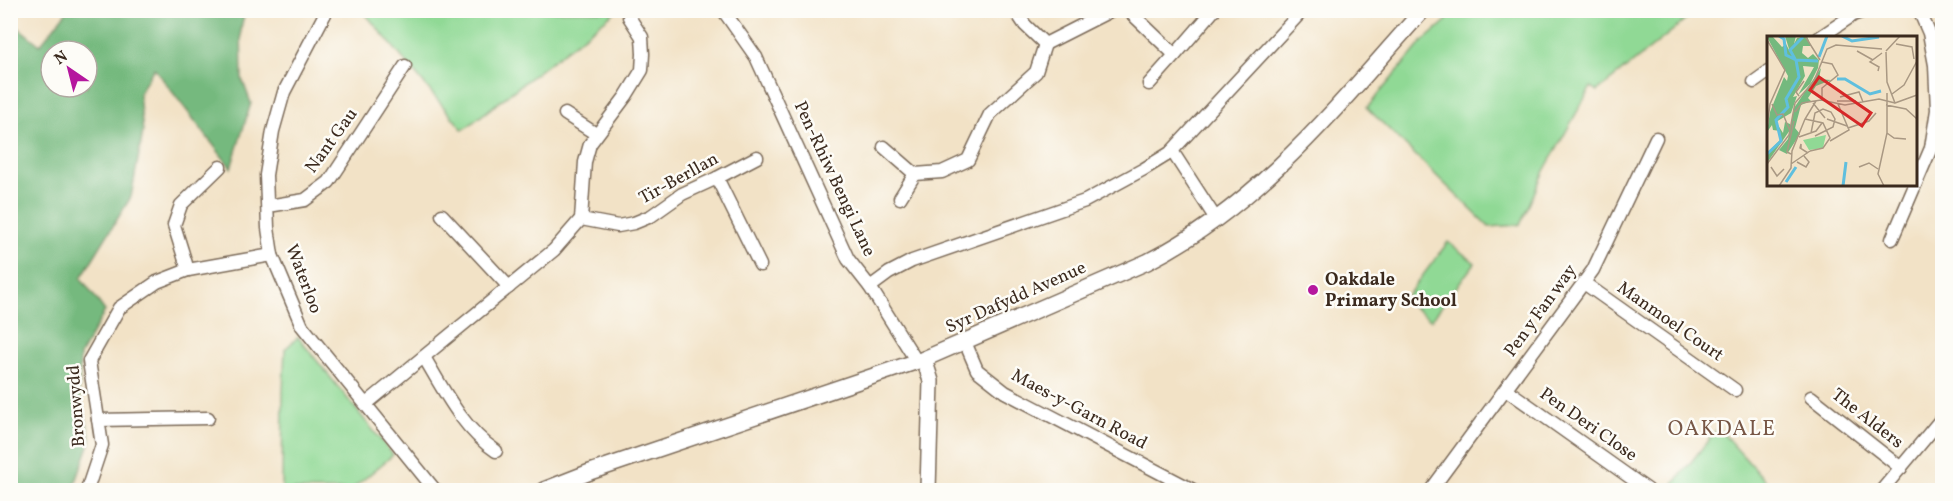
<svg xmlns="http://www.w3.org/2000/svg" width="1953" height="501" font-family="Vollkorn,serif">
<rect width="100%" height="100%" fill="#fdfcf7"/>
<filter id="ink" filterUnits="userSpaceOnUse"><feTurbulence type="fractalNoise" baseFrequency=".0167" numOctaves="2"/><feDisplacementMap in="SourceGraphic" scale="12" xChannelSelector="R" yChannelSelector="G"/><feConvolveMatrix kernelMatrix="1 2 1 2 8 2 1 2 1" color-interpolation-filters="sRGB"/></filter>
<filter id="wash" filterUnits="userSpaceOnUse"><feTurbulence type="fractalNoise" baseFrequency=".008" numOctaves="4" result="noise"/><feDisplacementMap in="SourceGraphic" scale="24" xChannelSelector="R" yChannelSelector="G"/><feGaussianBlur stdDeviation="1.35" result="paint"/><feColorMatrix in="noise" values="0 0 0 0 0 0 0 0 0 0 0 0 0 0 0 0 0 1.4 0 .05"/><feComposite in="paint" operator="in"/></filter>
<g filter="url(#wash)">
<rect width="100%" height="100%" fill="#f2e2c6"/>
<g fill="#90d995" stroke="#66825a" stroke-width="1.5">
<polygon points="363,11 616,11 463,130"/>
<polygon points="1444,11 1444,10 1697,11 1597,91 1591,87 1544,171 1520,225 1489,227 1367,108 1422,42 1447,20"/>
<polygon points="1448,242 1475,263 1431,320 1404,300"/>
<polygon points="298,337 393,455 351,490 282,490 283,391 285,349"/>
<polygon points="1718,428 1772,488 1770,490 1669,490"/>
</g>
<path fill="#74b97e" stroke="#58724e" stroke-width="1.5" fill-rule="evenodd" d="M67,11H245L241,28L242,79L251,103L231,168L154,68L139,94L143,132L131,197L81,278L105,311L80,355L79,392L91,440L73,490H11V16L14,24L40,45ZM51,51H87V87H51Z"/>
</g>
<g filter="url(#ink)">
<g fill="none" stroke-linecap="round" stroke-linejoin="round">
<defs>
<g id="minor">
<polyline points="327,10 284,92 273,131 266,175 268,228 272,255 302,326 435,490"/>
<polyline points="723,10 756,57 848,259 870,287 917,362"/>
<polyline points="1015,10 1025,25 1045,44"/>
<polyline points="1128,10 1175,55 1214,10"/>
<polyline points="1819,38 1853,15 1867,10"/>
<polyline points="1045,44 1112,10"/>
<polyline points="1754,82 1768,72"/>
<polyline points="1149,84 1175,55"/>
<polyline points="565,114 596,134"/>
<polyline points="884,147 915,174 942,172 968,160 990,114 1036,72 1045,44"/>
<polyline points="1172,151 1216,219"/>
<polyline points="717,178 760,265"/>
<polyline points="900,198 915,174"/>
<polyline points="268,206 305,200 329,182 405,66"/>
<polyline points="442,215 509,287"/>
<polyline points="581,219 585,162 590,144 626,96 642,70 643,54 642,37 629,17"/>
<polyline points="1892,239 1931,148 1937,110 1935,65 1929,33 1919,10"/>
<polyline points="188,270 174,225 181,205 220,167"/>
<polyline points="1584,283 1735,390"/>
<polyline points="870,287 889,273 912,261 1085,201 1144,169 1170,153 1303,10"/>
<polyline points="965,342 977,370 1005,392 1193,490"/>
<path d="M424,357C444,391 463,429 496,451"/>
<polyline points="1507,390 1648,490"/>
<polyline points="1811,397 1901,468"/>
<polyline points="366,404 554,250 581,219 618,226 634,223 651,216 682,194 717,178 757,157"/>
<polyline points="98,420 208,418"/>
<polyline points="87,490 102,445 89,361 119,308 157,282 188,270 272,255"/>
<polyline points="1431,490 1593,270 1656,138"/>
<polyline points="1882,490 1942,418"/>
</g>
<g id="tertiary">
<polyline points="924,359 931,381 928,490"/>
<path d="M544,490L590,472L924,359L1147,262C1260,205 1340,103 1423,10"/>
</g>
</defs>
<use href="#minor" stroke="#7b6a59" stroke-width="15"/>
<use href="#tertiary" stroke="#7b6a59" stroke-width="18"/>
<use href="#minor" stroke="#fff" stroke-width="12"/>
<use href="#tertiary" stroke="#fff" stroke-width="15"/>
</g>
</g>
<circle fill="#b5179e" stroke="#fdfcf7" stroke-width="2" cx="1313" cy="290" r="6"/>
<g text-anchor="middle" dominant-baseline="central" stroke-width="5" stroke-linejoin="round" paint-order="stroke">
<g font-size="18" fill="#3b2a1e" stroke="#fdfcf7">
<text transform="translate(332 141) rotate(-54)">Nant Gau</text>
<text transform="translate(679 179) rotate(-29)">Tir-Berllan</text>
<text transform="translate(834 179) rotate(65)">Pen-Rhiw Bengi Lane</text>
<text transform="translate(303 279) rotate(69)">Waterloo</text>
<text transform="translate(1016 298) rotate(-24)">Syr Dafydd Avenue</text>
<text transform="translate(1541 311) rotate(-54)">Pen y Fan way</text>
<text transform="translate(1670 322) rotate(35)">Manmoel Court</text>
<text transform="translate(77 406) rotate(-94)">Bronwydd</text>
<text transform="translate(1079 410) rotate(28)">Maes-y-Garn Road</text>
<text transform="translate(1867 419) rotate(38)">The Alders</text>
<text transform="translate(1588 425) rotate(35)">Pen Deri Close</text>
</g>
<g font-size="18" font-weight="bold" fill="#3b2a1e" stroke="#fdfcf7" text-anchor="start">
<text x="1325" y="280">Oakdale<tspan x="1325" dy="21">Primary School</tspan></text>
</g>
<g font-size="21" letter-spacing="1.5" fill="#775645" stroke="#fdfcf7">
<text x="1722" y="429">OAKDALE</text>
</g>
</g>
<g transform="translate(1767 36)">
<rect width="150" height="150" fill="#f2e2c6"/>
<path d="M59,99L56,112L42,114L36,104Z" fill="#90d995"/>
<path d="M18,0H29L27,8L30,2L40,0L44,10H36L35,17L41,22L46,18L52,24L51,32L43,48L31,59L47,31L36,30L38,40L26,61L30,60L24,77L9,86L16,97L18,86L23,88V94L0,127V117L14,103L13,95L6,94L5,89L0,96L3,76L17,41L20,45L21,40L0,1H6L15,11L19,8L23,16ZM54,32L52,43L64,44L49,50L41,62L44,65L34,69L28,92L33,98L20,118L12,114L21,103L27,72Z" fill="#74b97e"/>
<path fill="none" stroke="#5fbfde" stroke-width="3" d="M75,0L85,5L112,1M52,21L60,0M28,23L23,14L36,1M29,24L51,25M70,43H78L103,58L114,55M0,118L14,105L9,84L21,71L19,63L32,41L29,24L19,19L17,3L12,0M19,146L29,131M76,150L79,126"/>
<path fill="none" stroke="#a99883" stroke-width="1.5" d="M38,0L53,24M0,4L18,34L3,68L0,92M129,8L145,11L147,23M90,15L106,24M119,15L133,0M119,16L120,46L128,67L150,59M55,26L65,28L71,39L55,52V64M111,35L112,31L103,26L115,17M125,58L137,49L150,25M32,60L29,56L37,45M73,61L92,56L96,66M70,65H89M46,67L58,82M5,68L10,79L16,78L23,95M119,69L139,73L150,83M28,76L35,67L54,64L78,69L112,63L128,67M38,83L56,87L63,102L56,112L43,115M60,83L80,90M81,92L102,85L109,77M44,97L48,77L56,73L64,76L68,83L66,91L48,100M120,97L127,102L139,103M32,101L49,95L55,87M63,105L82,94L71,68M34,113V108L33,112L41,117M24,118L20,116L27,85M30,126L39,131L42,126L37,120M0,128L22,99L28,67L47,45L60,13L69,9L115,13M24,128L43,115M4,131L10,140L17,133M92,131L102,127L111,133M12,150L24,132L25,115L38,83L49,65M117,150L111,138L120,97V57"/>
<path fill="#d62828" fill-opacity="0.15" stroke="#d62828" stroke-width="3" d="M52,41L104,77L95,90L43,54Z"/>
<rect width="150" height="150" fill="none" stroke="#3b2a1e" stroke-width="3"/>
</g>
<rect width="1953" height="501" fill="none" stroke="#fdfcf7" stroke-width="36"/>
<g transform="translate(69 69) rotate(325)"><circle r="28" fill="#fdfcf7" stroke="#afa8a0" stroke-width="1.5"/>
<path d="M0-4.5L10 22L0 15L-10 22Z" fill="#b5179e"/>
<text y="-9" font-size="16" font-weight="bold" text-anchor="middle" fill="#3b2a1e">N</text>
</g>
</svg>
